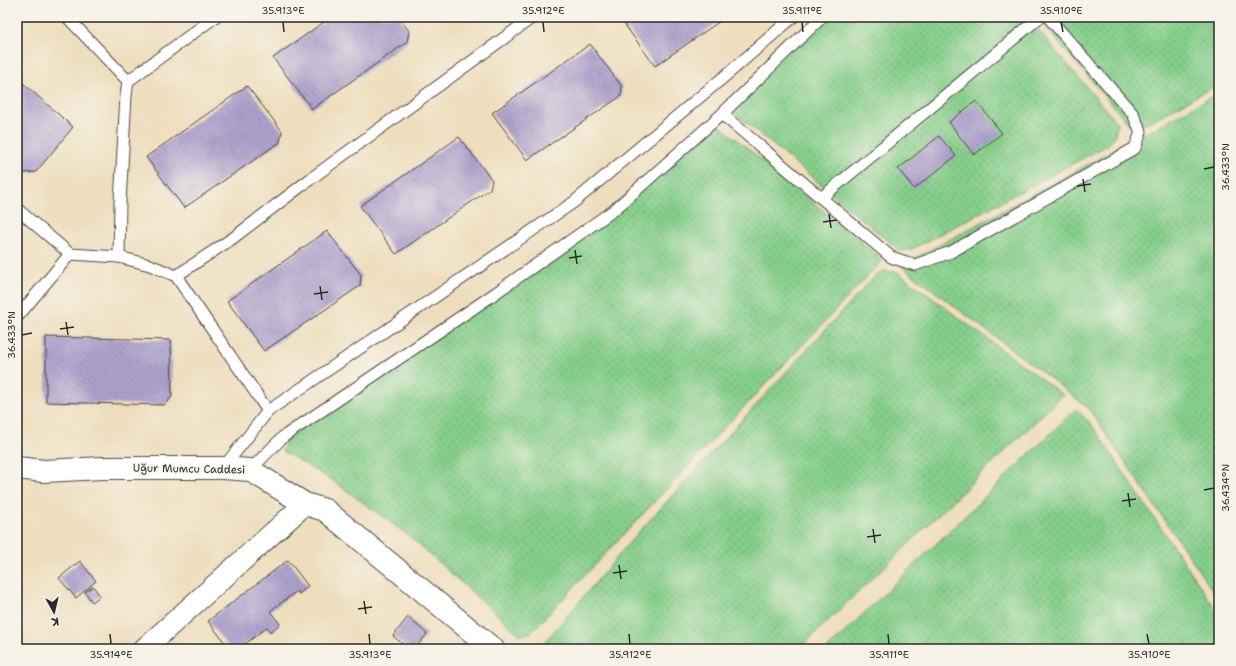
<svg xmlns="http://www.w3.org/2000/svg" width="1236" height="666" font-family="'Shantell Sans',sans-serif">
<defs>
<pattern id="grass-dots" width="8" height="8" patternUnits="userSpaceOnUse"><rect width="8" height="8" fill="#86cf8b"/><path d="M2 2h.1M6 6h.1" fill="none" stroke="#6ea872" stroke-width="1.8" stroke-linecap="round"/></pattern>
<pattern id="building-back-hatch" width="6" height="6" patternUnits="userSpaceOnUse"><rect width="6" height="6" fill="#ada2ce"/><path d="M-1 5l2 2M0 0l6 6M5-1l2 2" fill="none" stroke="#8d84a7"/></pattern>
</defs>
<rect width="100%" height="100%" fill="#f7f3e8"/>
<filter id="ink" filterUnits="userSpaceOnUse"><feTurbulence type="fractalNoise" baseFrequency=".025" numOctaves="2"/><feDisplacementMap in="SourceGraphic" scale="8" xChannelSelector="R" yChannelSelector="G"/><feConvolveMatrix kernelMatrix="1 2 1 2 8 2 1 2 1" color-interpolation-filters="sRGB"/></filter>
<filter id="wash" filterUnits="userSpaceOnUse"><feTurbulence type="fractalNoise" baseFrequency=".012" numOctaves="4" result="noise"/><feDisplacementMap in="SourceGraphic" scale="16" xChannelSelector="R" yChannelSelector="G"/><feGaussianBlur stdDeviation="0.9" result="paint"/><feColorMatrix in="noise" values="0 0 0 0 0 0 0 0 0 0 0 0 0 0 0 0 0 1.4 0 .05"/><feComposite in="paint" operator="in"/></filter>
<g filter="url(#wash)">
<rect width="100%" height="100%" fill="#eedebe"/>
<g fill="url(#grass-dots)" stroke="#587d5b">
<polygon points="818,17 1027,17 1117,123 1115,136 1108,145 912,249 900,251 729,108"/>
<polygon points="1037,17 1219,17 1219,84 1134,130"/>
<polygon points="1219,93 1219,600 1089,409 1071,394 901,266"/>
<polygon points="718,124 883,260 537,626 530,633 520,635 408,535 329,478 282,451 289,437 495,297"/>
<polygon points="883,271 897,272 1063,395 799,649 539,649 635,536 874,277"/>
<polygon points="1076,409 1091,424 1219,614 1219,649 827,649"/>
</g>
<g id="blocks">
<g fill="url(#building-back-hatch)">
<polygon points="331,17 398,17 409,31 407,42 312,109 273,58"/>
<polygon points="619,17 726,17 655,66"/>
<polygon points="590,44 622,87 621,96 527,160 492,113"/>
<polygon points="17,78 73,127 36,172 24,173 17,167"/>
<polygon points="247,86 282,131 280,142 184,208 146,157"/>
<polygon points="976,101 1002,133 974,155 949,122"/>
<polygon points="939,136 956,156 914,189 898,169"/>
<polygon points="459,137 492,180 490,189 396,254 360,206"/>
<polygon points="327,231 361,275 360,286 264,351 227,301"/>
<polygon points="46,337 171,340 172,397 164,405 46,402"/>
<polygon points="288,560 308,586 299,594 297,591 270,611 280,624 270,632 267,627 239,649 230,649 208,621"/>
<polygon points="80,561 96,581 76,598 59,578"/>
<polygon points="93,586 100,596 92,602 85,592"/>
<polygon points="408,617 427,634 415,649 409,649 393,636"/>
</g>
</g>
</g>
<g filter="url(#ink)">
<use href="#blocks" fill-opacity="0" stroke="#484641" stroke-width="1"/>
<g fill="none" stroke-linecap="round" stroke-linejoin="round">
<defs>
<g id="service">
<polyline points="67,17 128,81 126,96 120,203 119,257"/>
<polyline points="128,81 215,17"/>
<polyline points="722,114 822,17"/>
<polyline points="821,198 1040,17"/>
<polyline points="17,209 70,254"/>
<polyline points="176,276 233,238 309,180 533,17"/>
<polyline points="19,315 70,254 119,257 150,265 176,276 268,411"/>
<polyline points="223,468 268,411 574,202 731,71 793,17"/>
<polyline points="250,470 283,437 487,299 614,210 722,114 891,257 915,265 951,252 1135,148 1141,132 1133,114 1048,17"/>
</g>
<polyline id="minor" points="144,649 305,504"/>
<polyline id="tertiary" points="17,468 44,471 103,468 223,468 250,470 305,504 325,510 493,649"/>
</defs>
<use href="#service" stroke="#484641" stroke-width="13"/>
<use href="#minor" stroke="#484641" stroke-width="23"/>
<use href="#tertiary" stroke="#484641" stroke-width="24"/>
<use href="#service" stroke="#fff" stroke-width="11"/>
<use href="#minor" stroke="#fff" stroke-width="21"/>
<use href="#tertiary" stroke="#fff" stroke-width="22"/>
</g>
</g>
<path fill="none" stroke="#2b2b2b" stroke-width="1.5" d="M283,22L284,32M543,22L544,32M802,22L803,32M1061,22L1063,32M1204,169L1214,167M1083,179L1085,192M1077,186L1091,184M829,214L831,228M823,222L837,220M575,250L577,264M569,258L582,256M320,286L322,300M314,294L328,292M66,322L68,335M60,329L74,327M22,335L32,333M1204,490L1214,488M1128,493L1130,507M1122,501L1136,499M873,529L875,543M867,537L881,535M619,565L621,579M613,573L627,571M364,601L366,614M358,609L372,607M110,634L111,644M369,634L370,644M629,634L630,644M888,634L889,644M1147,634L1149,644"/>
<g text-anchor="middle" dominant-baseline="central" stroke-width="3" stroke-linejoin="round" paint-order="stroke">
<g font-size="11" fill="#2b2b2b" stroke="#f7f3e8">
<text transform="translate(189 469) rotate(1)">Uğur Mumcu Caddesi</text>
</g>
</g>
<rect width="1236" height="666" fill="none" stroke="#f7f3e8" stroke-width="44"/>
<g transform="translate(54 612) rotate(172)" stroke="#f7f3e8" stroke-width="3" paint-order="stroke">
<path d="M0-3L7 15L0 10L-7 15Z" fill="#2b2b2b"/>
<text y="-6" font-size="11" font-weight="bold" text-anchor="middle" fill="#2b2b2b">K</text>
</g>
<rect x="22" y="22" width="1192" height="622" fill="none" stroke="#2b2b2b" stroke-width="1.5"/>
<g font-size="10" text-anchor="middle" fill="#2b2b2b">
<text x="283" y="14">35.913°E</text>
<text x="543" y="14">35.912°E</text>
<text x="802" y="14">35.911°E</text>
<text x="1061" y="14">35.910°E</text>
<text transform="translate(1225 167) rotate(-90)" y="4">36.433°N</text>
<text transform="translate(11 335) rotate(-90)" y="4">36.433°N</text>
<text transform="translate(1225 488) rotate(-90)" y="4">36.434°N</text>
<text x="111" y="658">35.914°E</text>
<text x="370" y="658">35.913°E</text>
<text x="630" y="658">35.912°E</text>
<text x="889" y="658">35.911°E</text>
<text x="1149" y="658">35.910°E</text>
</g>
</svg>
